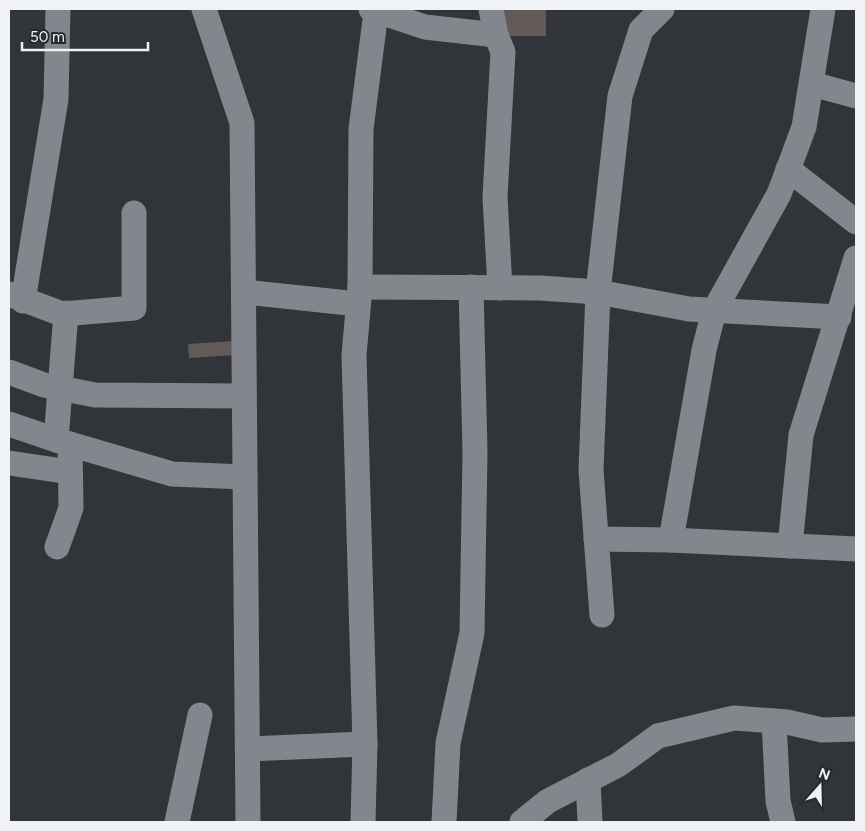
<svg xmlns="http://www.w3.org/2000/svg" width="865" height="831" font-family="Figtree,sans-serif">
<rect width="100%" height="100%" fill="#313439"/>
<g fill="#615a58">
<polygon points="488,9 546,9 546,36 508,36 508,29 487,29"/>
<polygon points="234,341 235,355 189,358 188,344"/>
</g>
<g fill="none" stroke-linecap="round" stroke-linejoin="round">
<g stroke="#83868c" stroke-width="25">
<polyline points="204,9 242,123 248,822"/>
<polyline points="371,9 425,27 496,35 491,9"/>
<polyline points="496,35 503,52 495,197 500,288"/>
<polyline points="812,84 856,96"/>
<polyline points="788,169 856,222"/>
<polyline points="360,287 540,288 598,292 689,309 839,317"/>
<polyline points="244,292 358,304"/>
<polyline points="9,294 62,314 134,308 134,213"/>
<polyline points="23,301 56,99 58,9"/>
<polyline points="66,313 56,440 172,474 245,477"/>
<polyline points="9,372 44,385 95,395 244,396"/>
<polyline points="9,424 56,440"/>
<polyline points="9,463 70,472"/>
<polyline points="596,539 671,540 856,549"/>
<polyline points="671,540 704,350 714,311 779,194 804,127 823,9"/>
<polyline points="790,546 801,435 856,258"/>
<polyline points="57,547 71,508 70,444"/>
<polyline points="602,615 591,470 598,292 620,96 641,30 662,9"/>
<polyline points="774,721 778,801 783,822"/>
<polyline points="248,749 365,744"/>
<polyline points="588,780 590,822"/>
<polyline points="177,822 200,715"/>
<polyline points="363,822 365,744 354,355 360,287 361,129 376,12"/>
<polyline points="444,822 448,743 472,633 475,452 471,287"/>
<polyline points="522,822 548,801 618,765 658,736 734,718 787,722 822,730 856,729"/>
</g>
</g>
<rect width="865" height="831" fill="none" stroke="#f0f2f5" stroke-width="20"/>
<g transform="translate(820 786) rotate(20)" stroke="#272a2e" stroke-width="4" paint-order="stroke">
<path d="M0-4L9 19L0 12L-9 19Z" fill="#f0f2f5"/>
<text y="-8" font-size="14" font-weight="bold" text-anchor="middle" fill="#f0f2f5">N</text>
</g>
<path d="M22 42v8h126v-8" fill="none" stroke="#f0f2f5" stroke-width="2.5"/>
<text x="30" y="42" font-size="15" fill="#f0f2f5" stroke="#272a2e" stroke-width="4" paint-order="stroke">50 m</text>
</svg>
